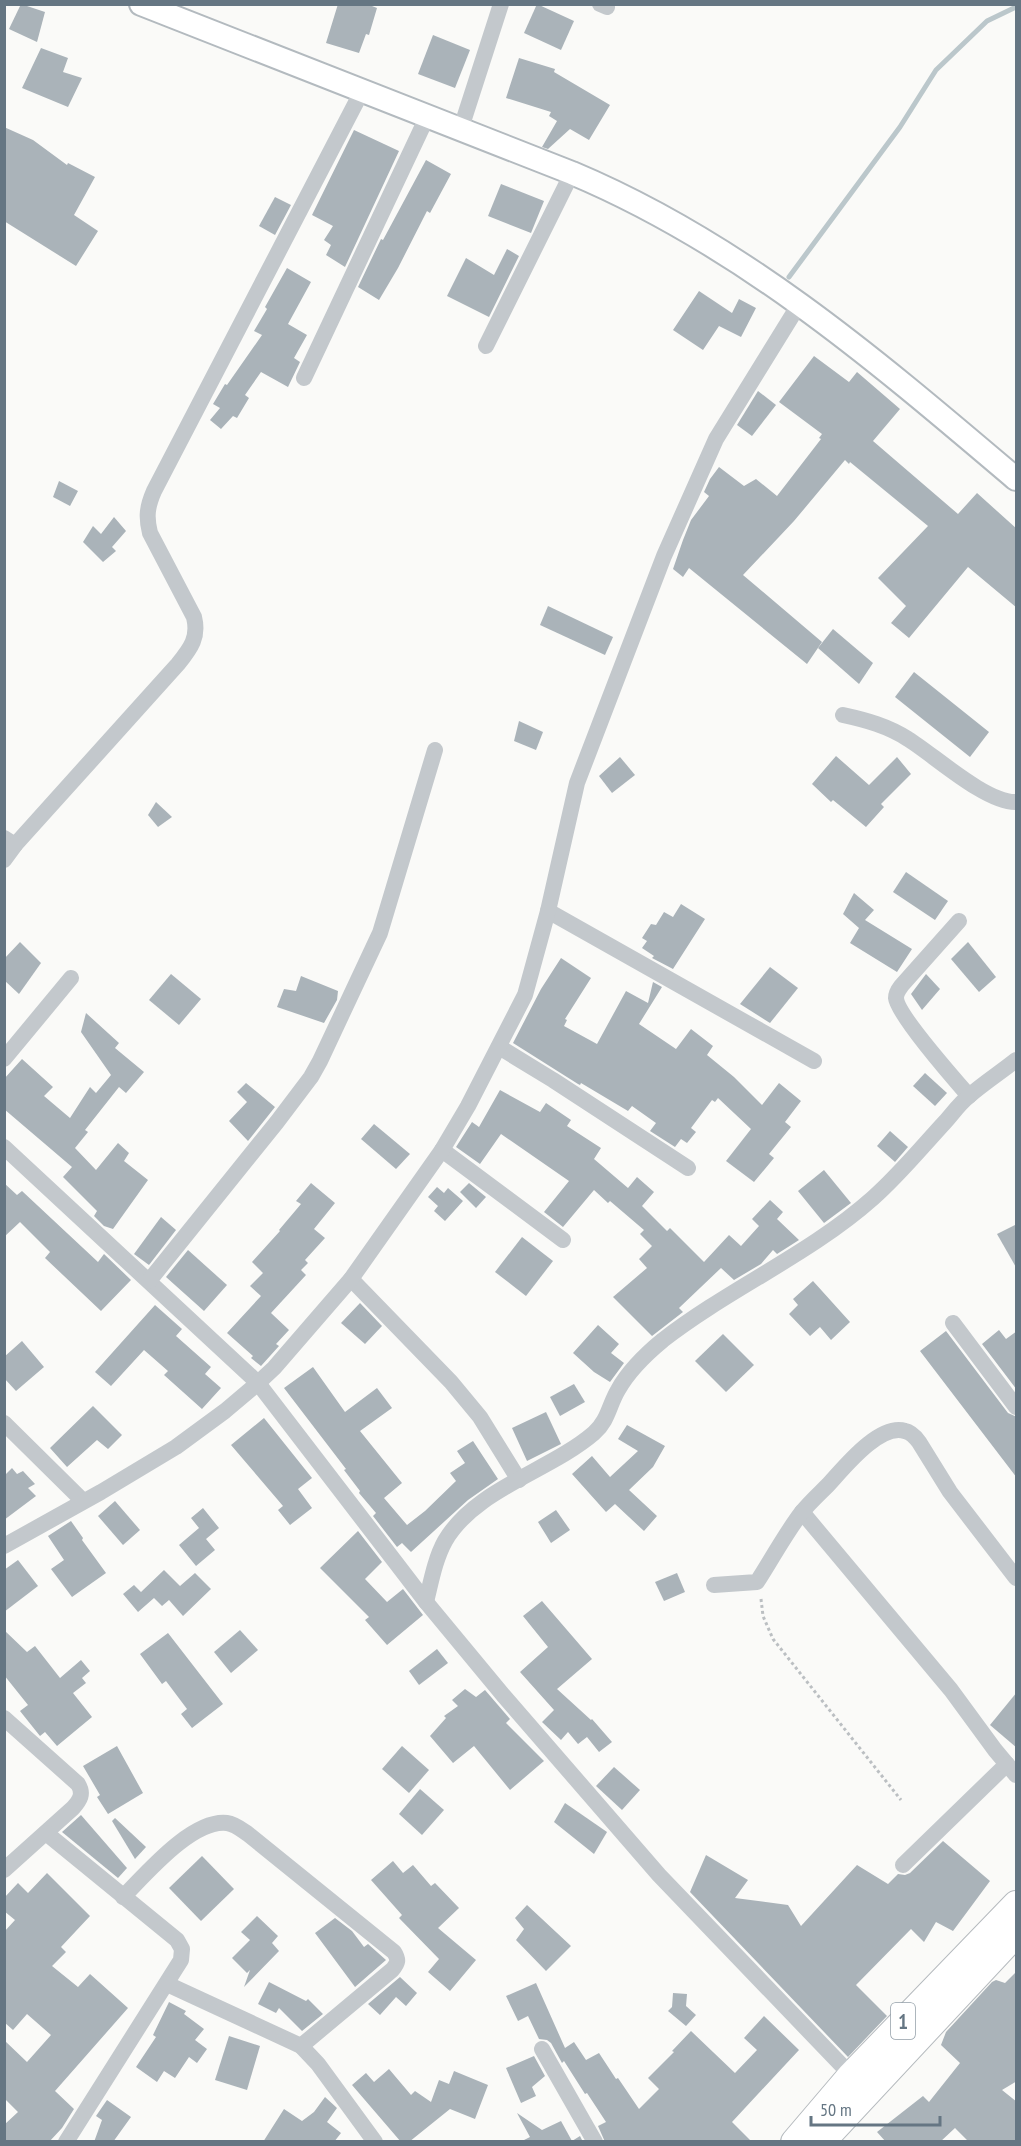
<svg xmlns="http://www.w3.org/2000/svg" width="1021" height="2146" font-family="'PT Sans Narrow',sans-serif">
<rect width="100%" height="100%" fill="#fafaf8"/>
<g fill="none" stroke-linecap="round" stroke-linejoin="round">
<polyline stroke="#bbc7cb" stroke-width="5" points="789,277 900,127 936,70 987,21 1016,7"/>
</g>
<g fill="#aab3b9">
<polygon points="21,4 45,12 37,42 9,29"/>
<polygon points="338,4 367,4 377,8 369,35 366,34 359,53 326,43"/>
<polygon points="537,4 574,21 561,50 524,33"/>
<polygon points="433,35 470,50 455,88 418,74"/>
<polygon points="41,48 68,58 63,72 82,78 68,107 22,88"/>
<polygon points="519,58 555,69 554,72 610,105 589,140 570,129 548,149 542,147 557,121 549,116 551,112 506,98"/>
<polygon points="4,127 33,140 67,165 68,163 95,177 74,215 98,231 76,266 4,221"/>
<polygon points="354,130 399,151 345,267 326,255 331,245 324,240 333,226 312,215"/>
<polygon points="426,160 451,174 430,213 427,211 398,268 379,300 358,287 381,239 383,240"/>
<polygon points="501,184 544,201 531,233 488,216"/>
<polygon points="275,197 291,205 275,235 259,226"/>
<polygon points="507,249 519,256 489,317 447,296 466,258 494,275"/>
<polygon points="287,268 311,282 288,324 307,335 294,358 300,362 288,387 261,372 245,395 249,398 237,418 233,416 221,429 210,420 220,408 213,404 225,384 227,385 262,335 254,331 267,309 265,307"/>
<polygon points="699,291 732,313 739,299 756,308 741,337 719,326 703,350 673,330"/>
<polygon points="814,356 849,382 857,372 900,409 873,441 958,514 977,493 1017,529 1017,608 968,567 909,638 891,623 906,606 878,578 928,526 850,462 849,464 845,460 794,521 743,575 822,642 807,664 689,568 683,577 673,569 683,540 691,520 709,496 704,492 710,479 719,467 744,486 756,479 777,496 821,439 819,438 822,434 779,402"/>
<polygon points="758,391 776,405 752,436 737,425"/>
<polygon points="59,481 78,491 70,506 53,497"/>
<polygon points="114,517 126,531 112,547 116,551 103,562 83,542 93,526 101,534"/>
<polygon points="548,606 613,637 605,655 540,625"/>
<polygon points="833,629 873,663 859,684 818,648"/>
<polygon points="914,672 989,732 970,757 895,697"/>
<polygon points="519,721 543,732 536,750 514,741"/>
<polygon points="836,756 869,785 897,757 911,774 881,804 884,807 866,827 833,800 831,802 812,784"/>
<polygon points="620,757 635,775 612,793 599,776"/>
<polygon points="156,802 172,817 158,827 148,815"/>
<polygon points="906,872 948,901 935,920 893,892"/>
<polygon points="854,893 874,910 865,920 912,949 897,972 850,943 859,928 843,914"/>
<polygon points="681,904 705,919 673,969 652,958 654,956 642,948 647,941 642,938 651,924 656,925 664,912 673,917"/>
<polygon points="20,942 41,963 19,994 4,980 4,959"/>
<polygon points="968,942 996,977 979,992 951,959"/>
<polygon points="561,958 591,978 565,1019 567,1020 564,1026 597,1044 626,991 648,1003 653,982 662,987 639,1024 676,1049 691,1029 713,1046 707,1055 734,1077 762,1105 779,1083 801,1101 785,1122 791,1127 769,1154 774,1158 754,1182 726,1161 751,1129 718,1098 715,1102 712,1100 691,1128 696,1132 687,1143 681,1139 675,1147 650,1131 656,1123 632,1106 628,1111 581,1083 580,1085 578,1084 513,1043 541,989"/>
<polygon points="770,967 798,988 770,1023 740,1004"/>
<polygon points="171,974 201,999 179,1025 149,1000"/>
<polygon points="926,974 940,989 922,1010 911,994"/>
<polygon points="301,976 338,991 337,1000 324,1023 277,1007 284,989 296,991"/>
<polygon points="86,1013 119,1043 115,1048 144,1072 126,1093 119,1087 85,1130 88,1132 75,1148 96,1170 118,1143 129,1153 124,1161 148,1180 113,1229 104,1226 94,1216 97,1211 63,1177 72,1167 4,1109 4,1079 22,1059 53,1087 44,1096 70,1118 90,1087 96,1093 111,1075 81,1032"/>
<polygon points="925,1073 947,1093 935,1106 913,1086"/>
<polygon points="246,1083 275,1107 248,1141 229,1121 247,1102 237,1092"/>
<polygon points="500,1090 540,1112 546,1103 571,1120 567,1126 601,1148 594,1159 628,1188 637,1177 654,1192 642,1206 667,1231 670,1228 704,1262 729,1235 741,1246 759,1226 752,1219 770,1200 783,1212 777,1219 799,1240 777,1254 773,1250 761,1264 734,1280 721,1268 679,1308 683,1312 652,1336 613,1297 647,1268 639,1259 652,1246 640,1234 644,1230 610,1201 608,1203 594,1190 563,1227 544,1212 569,1181 501,1134 480,1164 456,1147 472,1122 479,1127"/>
<polygon points="374,1124 410,1154 396,1169 361,1139"/>
<polygon points="890,1131 908,1147 895,1162 877,1146"/>
<polygon points="824,1170 851,1203 824,1223 798,1191"/>
<polygon points="4,1183 17,1195 22,1191 98,1262 104,1254 131,1280 101,1311 45,1258 50,1252 20,1222 4,1237"/>
<polygon points="311,1183 335,1203 314,1229 325,1238 305,1260 308,1263 301,1270 306,1275 271,1313 289,1330 276,1344 279,1346 261,1366 251,1358 253,1356 227,1333 261,1296 250,1286 263,1273 252,1262 280,1231 279,1230 301,1204 296,1201"/>
<polygon points="469,1183 486,1197 476,1208 460,1192"/>
<polygon points="437,1187 444,1193 448,1188 463,1201 445,1221 434,1211 438,1206 428,1197"/>
<polygon points="161,1217 176,1230 149,1265 134,1254"/>
<polygon points="1017,1224 1017,1269 997,1234"/>
<polygon points="522,1237 553,1261 526,1296 495,1272"/>
<polygon points="188,1250 227,1285 204,1311 166,1277"/>
<polygon points="813,1281 850,1322 831,1340 820,1327 810,1336 789,1314 798,1305 793,1299"/>
<polygon points="360,1303 382,1326 365,1344 341,1323"/>
<polygon points="155,1305 182,1329 176,1336 211,1367 205,1374 221,1388 202,1409 164,1375 168,1371 144,1350 111,1386 95,1372"/>
<polygon points="598,1325 619,1344 611,1353 624,1363 610,1382 594,1372 573,1353"/>
<polygon points="999,1330 1006,1339 1017,1331 1017,1390 982,1344"/>
<polygon points="946,1331 1008,1413 1017,1417 1017,1478 920,1351"/>
<polygon points="723,1334 754,1365 726,1392 695,1361"/>
<polygon points="22,1341 44,1367 16,1391 4,1378 4,1357"/>
<polygon points="313,1367 345,1412 377,1388 392,1408 360,1431 402,1483 384,1498 407,1525 425,1511 456,1481 450,1473 465,1463 457,1451 473,1441 498,1479 468,1500 411,1552 402,1543 397,1547 373,1516 376,1513 359,1493 360,1491 344,1470 346,1469 284,1388"/>
<polygon points="574,1384 585,1402 560,1416 550,1397"/>
<polygon points="93,1406 122,1435 108,1449 97,1440 67,1467 50,1448"/>
<polygon points="546,1412 561,1444 527,1461 512,1428"/>
<polygon points="264,1418 312,1478 298,1489 312,1508 290,1525 278,1510 283,1506 231,1445"/>
<polygon points="627,1425 665,1446 653,1467 629,1490 657,1516 644,1531 615,1504 606,1512 572,1474 592,1456 610,1477 638,1451 618,1439"/>
<polygon points="12,1468 17,1474 23,1471 35,1484 28,1488 36,1496 4,1520 4,1476"/>
<polygon points="115,1501 140,1530 123,1545 98,1516"/>
<polygon points="203,1508 219,1528 206,1539 215,1550 196,1566 179,1545 199,1528 191,1518"/>
<polygon points="556,1510 570,1530 551,1543 538,1522"/>
<polygon points="71,1521 83,1538 82,1540 106,1573 72,1597 51,1569 64,1560 48,1536"/>
<polygon points="358,1531 382,1562 365,1579 387,1602 403,1589 423,1615 387,1645 365,1620 369,1617 320,1568"/>
<polygon points="18,1560 38,1586 4,1612 4,1570"/>
<polygon points="164,1570 180,1586 195,1573 211,1589 183,1616 169,1600 162,1606 154,1598 138,1612 123,1594 134,1585 141,1592"/>
<polygon points="677,1573 685,1592 664,1601 655,1582"/>
<polygon points="542,1601 592,1659 557,1689 591,1720 592,1719 612,1742 599,1752 587,1737 578,1744 568,1732 561,1740 542,1722 554,1710 520,1672 548,1647 523,1616"/>
<polygon points="4,1630 27,1652 35,1646 60,1678 81,1660 90,1671 82,1678 86,1683 73,1693 92,1717 57,1746 45,1732 40,1736 20,1711 28,1705 4,1675"/>
<polygon points="240,1630 258,1650 231,1673 214,1652"/>
<polygon points="168,1633 223,1704 192,1728 181,1714 187,1709 166,1681 162,1684 140,1654"/>
<polygon points="437,1649 448,1663 419,1685 409,1671"/>
<polygon points="465,1689 476,1697 485,1690 510,1719 506,1723 544,1761 510,1790 474,1746 453,1763 430,1736 446,1718 444,1716 458,1706 452,1700"/>
<polygon points="1017,1692 1017,1748 990,1725"/>
<polygon points="117,1746 143,1793 108,1814 97,1797 100,1795 83,1766"/>
<polygon points="402,1746 429,1770 409,1793 382,1769"/>
<polygon points="614,1767 640,1790 622,1810 596,1786"/>
<polygon points="420,1789 444,1810 422,1835 399,1814"/>
<polygon points="565,1803 607,1832 594,1854 554,1822"/>
<polygon points="81,1815 127,1868 118,1878 62,1832"/>
<polygon points="115,1818 146,1847 135,1859 112,1821"/>
<polygon points="943,1841 990,1881 953,1931 936,1922 924,1942 911,1929 856,1985 887,2016 848,2057 690,1892 706,1855 748,1880 735,1898 788,1905 801,1926 857,1865 888,1884 898,1874 905,1875 910,1873"/>
<polygon points="202,1856 234,1889 201,1921 169,1888"/>
<polygon points="393,1861 403,1873 413,1865 431,1886 435,1883 459,1908 438,1928 476,1960 450,1991 428,1972 439,1959 399,1918 402,1915 371,1880"/>
<polygon points="47,1873 90,1916 61,1947 66,1952 52,1966 78,1987 90,1974 128,2008 55,2091 74,2109 62,2128 49,2142 4,2142 4,2125 18,2112 4,2098 4,2040 27,2062 51,2035 27,2014 13,2030 4,2022 4,1932 15,1920 4,1911 4,1898 18,1883 28,1893"/>
<polygon points="527,1905 571,1946 546,1971 516,1940 524,1929 515,1918"/>
<polygon points="257,1916 278,1936 272,1943 279,1951 244,1987 250,1970 247,1973 232,1958 250,1940 241,1932"/>
<polygon points="335,1918 352,1931 364,1947 368,1944 386,1960 355,1987 315,1933"/>
<polygon points="1017,1971 1017,2081 1002,2090 1017,2102 1017,2142 969,2142 955,2128 940,2142 886,2142 877,2132 923,2096 929,2102 960,2063 941,2045 946,2032 992,1982 996,1980 1005,1983"/>
<polygon points="400,1977 417,1993 406,2006 396,1997 380,2015 368,2004"/>
<polygon points="269,1982 306,2001 308,1999 323,2014 302,2031 279,2008 276,2013 258,2004"/>
<polygon points="536,1983 565,2048 574,2042 586,2060 599,2053 616,2079 618,2078 639,2109 659,2089 648,2078 674,2052 672,2051 691,2031 735,2073 757,2050 744,2038 764,2016 799,2050 732,2122 752,2142 605,2142 598,2126 606,2122 587,2093 585,2094 564,2061 562,2063 551,2043 547,2040 539,2039 528,2016 518,2021 506,1996"/>
<polygon points="673,1993 687,1994 686,2006 696,2015 686,2026 668,2011 672,2007"/>
<polygon points="169,2002 186,2011 184,2014 204,2029 195,2040 207,2049 197,2063 189,2057 175,2078 164,2071 157,2082 136,2067 156,2037 153,2035"/>
<polygon points="229,2036 260,2046 247,2090 215,2080"/>
<polygon points="534,2056 545,2076 532,2087 536,2096 521,2103 506,2068"/>
<polygon points="389,2069 411,2095 415,2091 431,2102 439,2080 449,2084 454,2071 488,2085 475,2119 450,2109 409,2142 401,2142 352,2085 366,2073 374,2082"/>
<polygon points="325,2097 337,2108 327,2122 341,2133 334,2142 263,2142 284,2109 302,2121 314,2112"/>
<polygon points="107,2100 131,2117 113,2142 94,2142 102,2120 96,2116"/>
<polygon points="517,2113 542,2130 561,2121 572,2141 580,2136 583,2142 520,2142 530,2137"/>
</g>
<g fill="none" stroke-linecap="round" stroke-linejoin="round">
<defs>
<path id="secondary" d="M141,4L572,173C741,244 878,362 1016,479"/>
<g id="primary">
<polyline points="794,2142 851,2075 1016,1904"/>
<polyline points="822,2142 1016,1934"/>
</g>
</defs>
<use href="#secondary" stroke="#b3babf" stroke-width="26"/>
<use href="#primary" stroke="#b5babe" stroke-width="28"/>
<polyline stroke="#bbbfc2" stroke-width="3" stroke-dasharray="3 3" stroke-linecap="butt" points="761,1599 763,1616 773,1639 901,1800"/>
<g stroke="#c3c8cc" stroke-width="16">
<polyline points="600,4 607,7"/>
<polyline points="461,128 501,4"/>
<polyline points="486,346 572,173"/>
<polyline points="304,378 428,115"/>
<path d="M843,715C866,720 888,726 908,739C934,755 986,803 1016,802"/>
<polyline points="4,838 15,845 4,860"/>
<path d="M15,845L178,664C191,648 199,637 194,617L150,533C146,517 147,507 154,491L362,91"/>
<polyline points="548,911 814,1061"/>
<path d="M959,921L902,985C899,989 896,992 896,998C897,1014 955,1080 969,1096"/>
<polyline points="499,1047 553,1080 688,1168"/>
<polyline points="4,1059 71,978"/>
<polyline points="4,1147 258,1383 426,1602 503,1695 659,1875 851,2075"/>
<polyline points="442,1150 563,1240"/>
<polyline points="351,1279 451,1382 480,1417 519,1480"/>
<polyline points="149,1281 277,1122 311,1077 320,1061 380,933 435,750"/>
<polyline points="953,1323 1016,1407"/>
<polyline points="4,1423 83,1501"/>
<polyline points="802,1512 951,1690 995,1750 1016,1775"/>
<polyline points="4,1546 101,1492 176,1447 225,1411 258,1383 274,1368 351,1279 442,1150 468,1106 525,995 548,911 577,783 664,556 716,439 800,303"/>
<path d="M714,1585L757,1582C772,1559 785,1534 802,1512C810,1502 819,1494 828,1485C843,1469 879,1423 905,1431C911,1432 916,1438 919,1442L950,1492L1016,1578"/>
<path d="M426,1602C431,1582 435,1559 445,1541C475,1489 550,1471 594,1433C608,1421 609,1405 618,1390C629,1370 646,1354 663,1340C730,1288 810,1254 873,1198C899,1175 921,1148 945,1122C953,1113 960,1103 969,1096C984,1083 1001,1072 1016,1060"/>
<path d="M4,1718L78,1784C84,1794 80,1800 73,1808L4,1870"/>
<polyline points="46,1833 177,1940 182,1949 181,1960 66,2142"/>
<polyline points="903,1865 1007,1764"/>
<path d="M123,1897C146,1874 192,1819 227,1823C235,1824 242,1830 248,1834L394,1952C399,1960 398,1963 392,1970L301,2046"/>
<polyline points="167,1984 301,2046 318,2064 375,2142"/>
<polyline points="542,2049 595,2142"/>
</g>
<use href="#secondary" stroke="#fff" stroke-width="22"/>
<use href="#primary" stroke="#fff" stroke-width="26"/>
</g>
<g text-anchor="middle" dominant-baseline="central" stroke-width="6" stroke-linejoin="round" paint-order="stroke">
<rect fill="#fff" stroke="#939fa8" stroke-width="1.5" x="891" y="2003" width="24" height="36" rx="4.5"/>
<g font-size="21" font-weight="bold" fill="#657683">
<text x="903" y="2021">1</text>
</g>
</g>
<rect width="1021" height="2146" fill="none" stroke="#657683" stroke-width="12"/>
<path d="M811 2116v9h129v-9" fill="none" stroke="#657683" stroke-width="3"/>
<text x="820" y="2116" font-size="18" fill="#657683" stroke="#ffffff" stroke-width="4.5" paint-order="stroke">50 m</text>
</svg>
